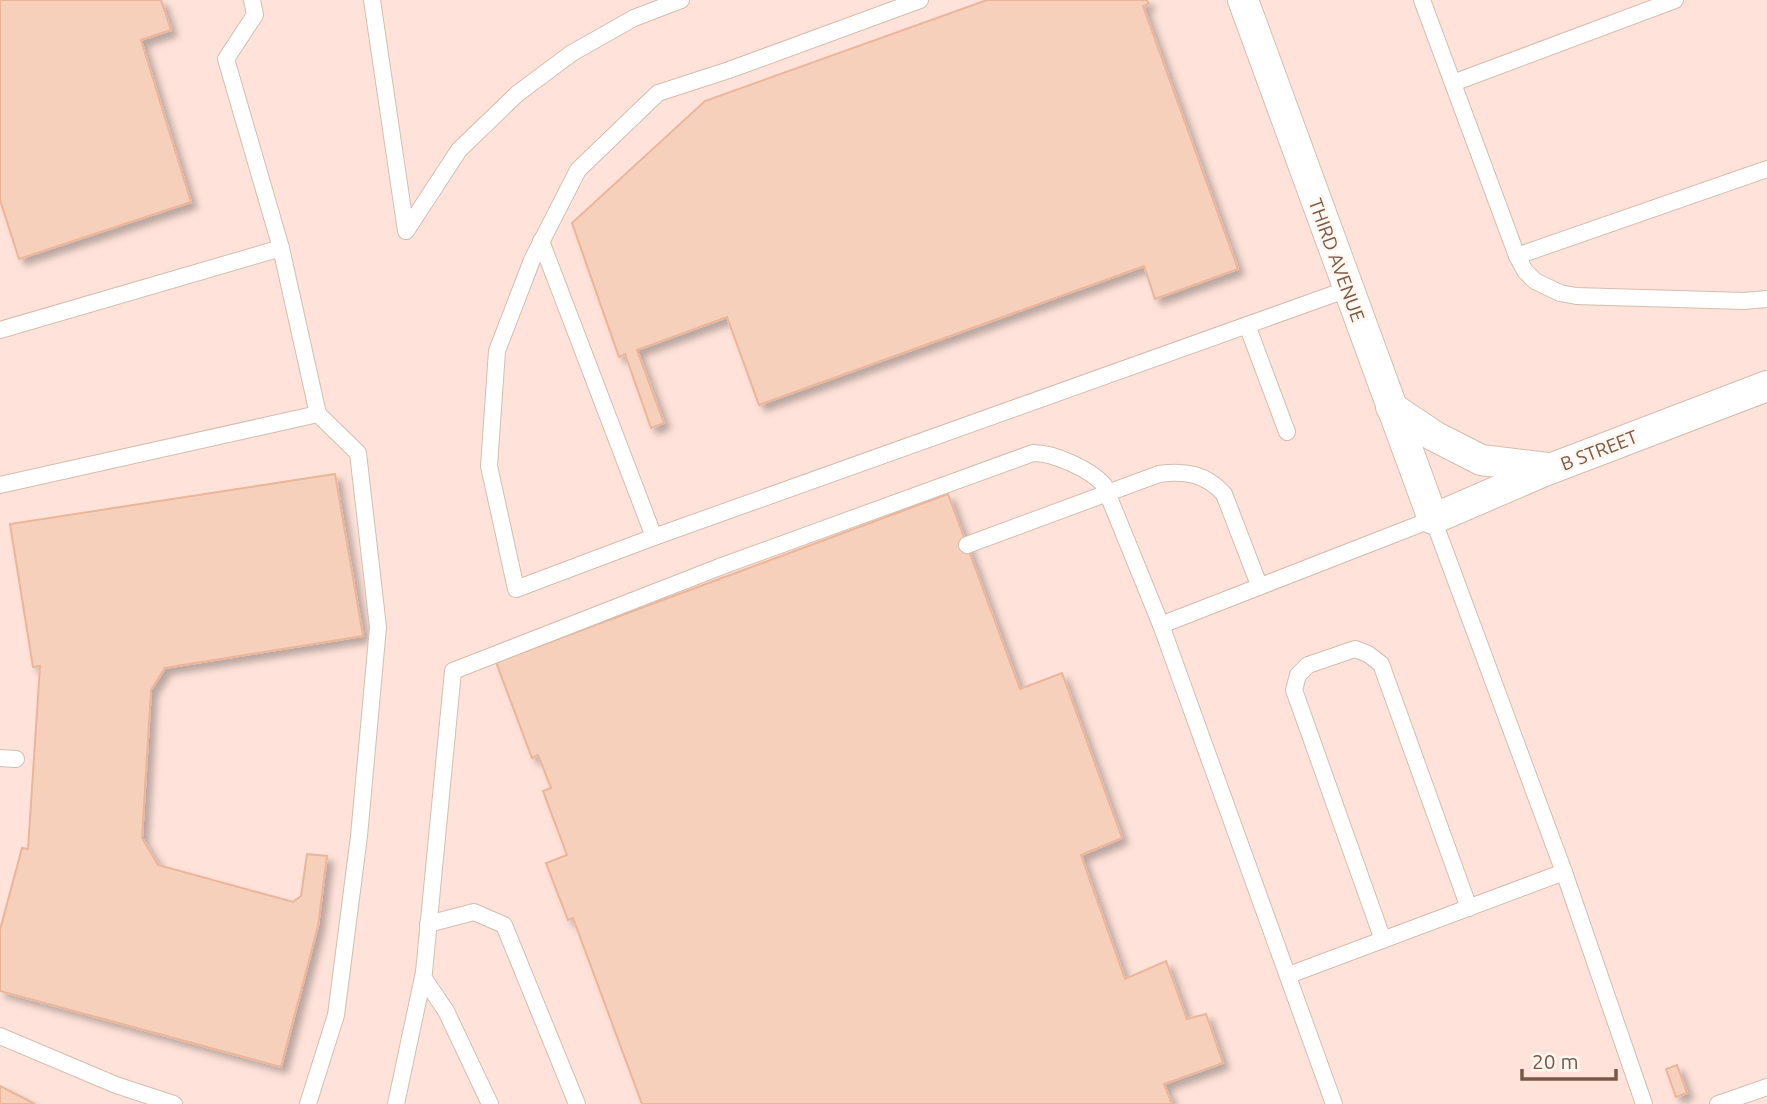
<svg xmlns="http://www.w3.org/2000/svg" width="1767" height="1104" font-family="Ubuntu,sans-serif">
<defs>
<filter id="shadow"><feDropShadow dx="6" dy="6" stdDeviation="3.5" flood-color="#0004"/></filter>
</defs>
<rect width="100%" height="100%" fill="#fef4e7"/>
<rect fill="#ffe3da" x="0" y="0" width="1767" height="1104"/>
<g fill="#f7d0bb" stroke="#ebb59a" stroke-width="2" filter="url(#shadow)">
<polygon points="0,0 161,0 171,30 141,40 191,202 19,259 0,200"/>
<polygon points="987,0 1147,0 1149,4 1143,6 1238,269 1155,299 1144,266 759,405 727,317 637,350 664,423 651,428 625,354 619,357 572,223 705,101"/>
<polygon points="335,474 363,636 165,668 151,690 142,838 158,865 293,902 301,896 307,854 327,856 318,926 281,1067 0,991 0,930 22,848 28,849 40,666 33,667 10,524"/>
<polygon points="948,494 1020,689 1062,673 1122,838 1081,855 1125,979 1166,961 1187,1019 1206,1014 1223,1063 1164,1084 1172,1104 642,1104 573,918 568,920 546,863 567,855 543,791 551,788 538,755 532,758 496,662"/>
<polygon points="1677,1065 1687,1093 1676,1097 1666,1069"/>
<polygon points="0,1086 35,1104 0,1104"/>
</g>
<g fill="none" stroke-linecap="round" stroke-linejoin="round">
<defs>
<g id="lane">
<polyline points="252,0 255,15 226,59 281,248"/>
<polyline points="372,0 406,231 459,150 517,94 572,53 634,18 681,0"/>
<polyline points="920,0 729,70 658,93 578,170 532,260 497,351 489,466 516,589 654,537 1348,289"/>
<polyline points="1422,0 1517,256 1525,271 1535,281 1560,293 1576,296 1744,301 1767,299"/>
<polyline points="1453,83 1675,0"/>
<polyline points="541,241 654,537"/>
<polyline points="1517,256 1767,169"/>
<polyline points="1247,325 1287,432"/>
<polyline points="0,330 281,248 318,414"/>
<polyline points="0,485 318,414 358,453 378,627 359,836 336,1015 308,1104"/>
<path d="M967,545L1159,474C1185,470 1206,474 1224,494L1259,585"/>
<polyline points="0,758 16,759"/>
<polyline points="428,924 474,912 504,925 577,1104"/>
<polyline points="1383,940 1294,690 1298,675 1308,665 1355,649 1368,654 1381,664 1469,908"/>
<polyline points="1289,975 1564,872 1644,1104"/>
<polyline points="423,977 446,1011 490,1104"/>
<polyline points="0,1036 116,1085 174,1104"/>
<path d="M396,1104L424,972L453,671L722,566L1033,453C1054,453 1090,469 1104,485L1161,625"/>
<polyline points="1334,1104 1161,625 1433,519 1564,872"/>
<polyline points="1718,1104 1767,1087"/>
</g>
<g id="street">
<polyline points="1243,0 1433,519 1542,472 1767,386"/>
<polyline points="1391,407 1434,436 1481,460 1548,468"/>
</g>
</defs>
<use href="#lane" stroke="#d4bdae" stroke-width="18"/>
<use href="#street" stroke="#d4bdae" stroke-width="32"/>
<use href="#lane" stroke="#fff" stroke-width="16"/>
<use href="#street" stroke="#fff" stroke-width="30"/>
</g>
<g text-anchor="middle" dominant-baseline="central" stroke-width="5" stroke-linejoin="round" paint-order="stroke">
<g font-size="19" fill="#7b5748" stroke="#fff8ef">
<text transform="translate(1337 260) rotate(70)">THIRD AVENUE</text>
<text transform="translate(1599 450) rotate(-21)">B STREET</text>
</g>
</g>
<path d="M1522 1069v10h94v-10" fill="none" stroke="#7b5748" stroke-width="3.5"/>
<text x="1532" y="1069" font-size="21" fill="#7b5748" stroke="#fff8ef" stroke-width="5" paint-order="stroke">20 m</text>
</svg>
